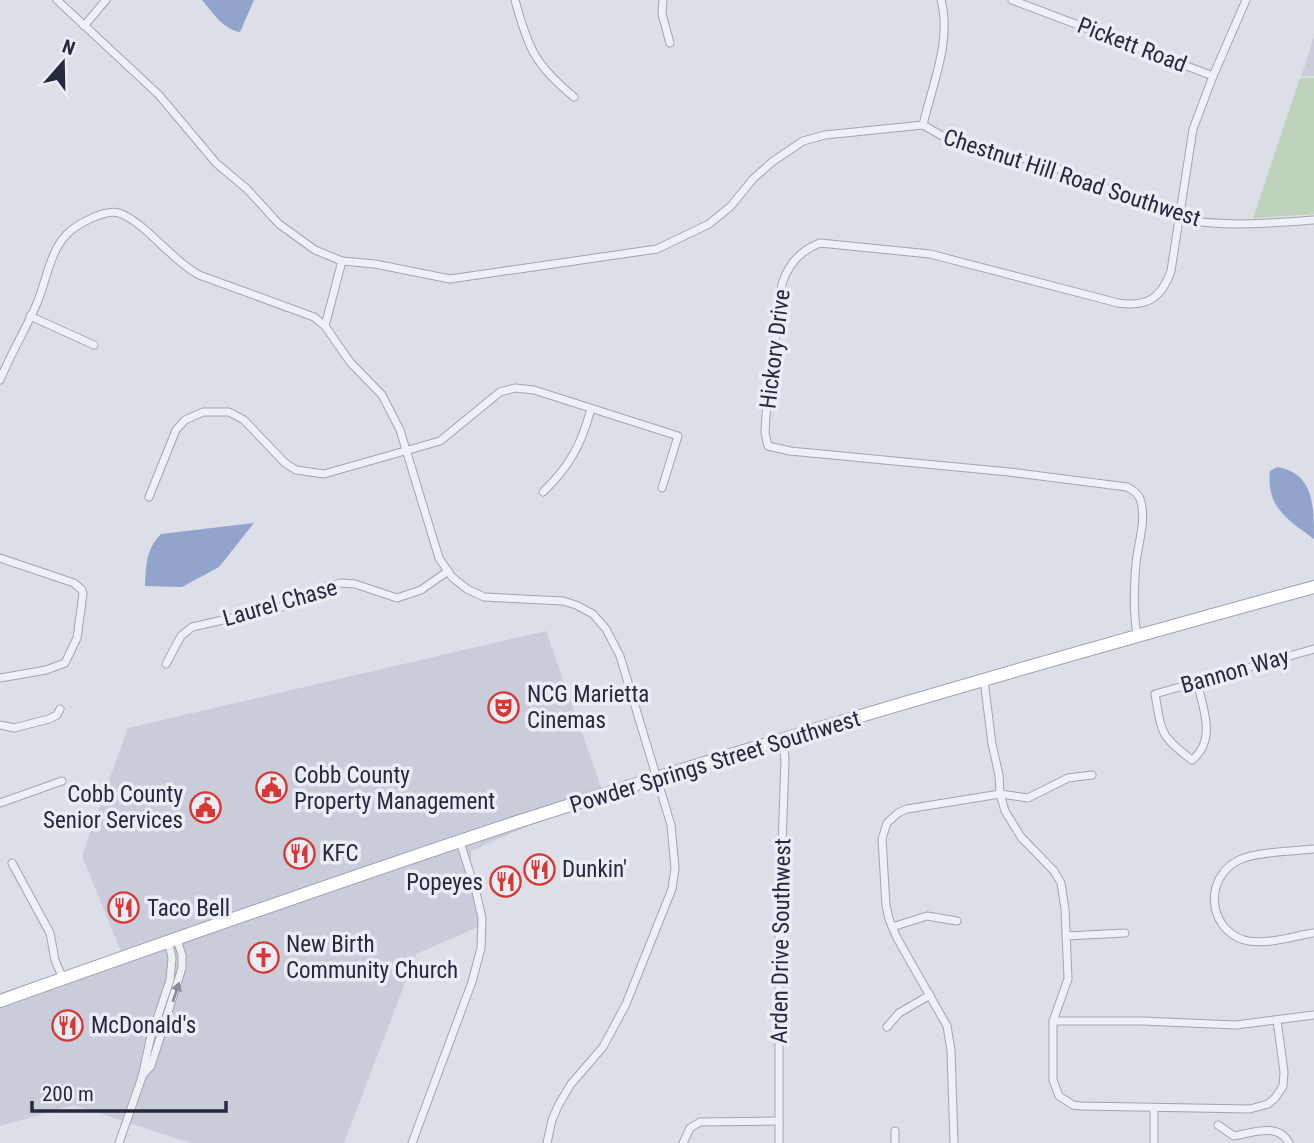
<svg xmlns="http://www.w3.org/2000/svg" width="1314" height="1143" font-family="'Roboto Condensed',sans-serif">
<rect width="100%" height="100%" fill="#dcdee8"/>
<g fill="#c9cdda">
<polygon points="1314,37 1314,76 1301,77"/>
<polygon points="546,631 606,801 542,820 471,851 471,866 485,924 416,954 344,1143 191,1143 74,1105 0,1126 0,1006 125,961 82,856 128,728"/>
</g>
<polygon fill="#bed2bc" points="1300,78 1314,78 1314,214 1253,218"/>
<g fill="#92a4cc">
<path d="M202,0H254L240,32C224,30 212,12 202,0Z"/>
<path d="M1277,467C1314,473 1314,506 1314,539C1288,520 1266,507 1270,471Z"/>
<path d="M254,523L219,567L182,587L145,586C146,565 146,549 161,534Z"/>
</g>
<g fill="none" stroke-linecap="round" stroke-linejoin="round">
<defs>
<g id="minor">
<path d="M57,0L159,95L216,163L247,189L279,224L315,250L342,261L375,264L450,279L657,249L709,224L731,206L753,179L772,162L803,141L825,135L923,125L951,141L1046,164L1187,220C1229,227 1272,223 1314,220"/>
<path d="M515,0C528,48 535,65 574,97"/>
<polyline points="663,0 662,14 670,43"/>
<polyline points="1012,0 1213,76"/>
<polyline points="84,26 106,0"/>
<path d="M923,125C932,85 952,41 941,0"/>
<polyline points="342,261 325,326 350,362 382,395 400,430 439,558 452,577 467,589 484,597 563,601 576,605 593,614 606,629 620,656 671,825 675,868 672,889 626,1004 603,1047 571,1084 559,1104 552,1120 547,1143"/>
<polyline points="30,316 94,345"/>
<path d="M0,380C11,353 26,329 37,303C46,282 50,251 67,234C77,224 105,209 119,213C145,222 171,260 199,275L314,317L325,326"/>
<path d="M543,492C570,466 581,445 591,409"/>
<polyline points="149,497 176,430 185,420 203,412 229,412 244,420 285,463 296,470 324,474 440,441 500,392 515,388 534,390 678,436 662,488"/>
<polyline points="0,558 74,583 82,590 83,594 77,638 65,663 46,670 0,678"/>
<path d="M1137,635C1133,612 1134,587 1136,563C1138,544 1146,522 1141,502C1140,495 1133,490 1127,487L1009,472L790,451L768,446L765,433L766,415L782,284C788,265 801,250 820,243L930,254L1118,303C1147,307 1161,299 1171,271L1193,129L1213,76L1246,0"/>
<polyline points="166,664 181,636 192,627 281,607 325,587 341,583 355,584 397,598 421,590 448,571"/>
<polyline points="984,680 992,744 999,775 1000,794 1005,811 1021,837 1054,871 1061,883 1065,909 1068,979 1053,1021 1053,1080 1059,1096 1073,1105 1081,1106 1250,1109 1268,1104 1275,1098 1283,1086 1284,1072 1277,1020"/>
<path d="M1197,682C1203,708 1217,740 1192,760C1159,735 1162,733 1155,694L1314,649"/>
<polyline points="0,725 14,728 49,719 57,715 60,709"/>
<polyline points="0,803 62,781"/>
<path d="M1314,849C1294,851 1256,852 1239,860C1204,877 1207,928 1244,940C1264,946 1293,936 1314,933"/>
<polyline points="12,863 50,933 55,960 63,979"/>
<polyline points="892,927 927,916 957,921"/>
<polyline points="1066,936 1125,933"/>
<polyline points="1053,1021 1142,1021 1236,1025 1314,1015"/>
<polyline points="887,1027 899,1013 930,995"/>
<polyline points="142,1076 151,1066 182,968 182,955 176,937"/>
<polyline points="1154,1109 1154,1143"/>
<path d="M1218,1125L1234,1136C1252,1133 1278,1122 1289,1143"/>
<polyline points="895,1131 895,1143"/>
<polyline points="119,1143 142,1077 150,1040 170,980 172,958 168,940"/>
<polyline points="412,1143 472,982 481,948 482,918 476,892 460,842"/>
<polyline points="683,1143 690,1128 700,1122 779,1121"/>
<polyline points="779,1143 779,933 785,760 783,740"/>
<polyline points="954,1143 951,1050 947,1026 897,938 889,919 886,905 882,839 887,823 898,813 907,809 1000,794 1028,798 1068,778 1092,775"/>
</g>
<path id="primary" d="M0,1001C172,940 344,879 517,822C781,737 1047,660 1314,587"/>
</defs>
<use href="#minor" stroke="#a1a4b2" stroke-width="9"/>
<use href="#primary" stroke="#9aa0b4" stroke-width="14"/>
<use href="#minor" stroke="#eff0f6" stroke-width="7"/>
<use href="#primary" stroke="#fff" stroke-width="12"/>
</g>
<defs><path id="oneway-solid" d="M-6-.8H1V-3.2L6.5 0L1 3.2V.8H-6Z" transform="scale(1.75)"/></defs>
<use fill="#8a8c9a" href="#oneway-solid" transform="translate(176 992) rotate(-72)"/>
<defs>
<symbol id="theatre-ring" viewBox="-11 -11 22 22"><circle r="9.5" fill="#ebedf5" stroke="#da3733" stroke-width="1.5"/><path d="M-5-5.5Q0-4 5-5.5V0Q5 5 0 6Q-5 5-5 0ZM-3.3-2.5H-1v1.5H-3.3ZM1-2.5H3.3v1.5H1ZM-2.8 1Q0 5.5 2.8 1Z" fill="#da3733"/></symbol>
<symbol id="civic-ring" viewBox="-11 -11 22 22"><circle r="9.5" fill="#ebedf5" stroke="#da3733" stroke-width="1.5"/><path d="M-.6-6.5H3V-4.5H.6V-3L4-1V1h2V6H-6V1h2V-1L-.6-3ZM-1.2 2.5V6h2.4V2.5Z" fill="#da3733"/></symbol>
<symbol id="restaurant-ring" viewBox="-11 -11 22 22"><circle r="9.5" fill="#ebedf5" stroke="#da3733" stroke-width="1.5"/><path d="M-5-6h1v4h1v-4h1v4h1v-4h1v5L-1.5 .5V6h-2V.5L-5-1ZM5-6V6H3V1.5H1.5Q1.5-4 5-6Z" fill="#da3733"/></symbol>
<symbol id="church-ring" viewBox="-11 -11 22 22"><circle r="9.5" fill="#ebedf5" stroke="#da3733" stroke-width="1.5"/><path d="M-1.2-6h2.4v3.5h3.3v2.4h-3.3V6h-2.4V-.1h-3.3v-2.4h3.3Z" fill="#da3733"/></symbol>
</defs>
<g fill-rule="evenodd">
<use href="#theatre-ring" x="486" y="690" width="35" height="35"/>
<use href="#civic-ring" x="254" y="770" width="35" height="35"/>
<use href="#civic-ring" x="188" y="790" width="35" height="35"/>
<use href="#restaurant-ring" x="282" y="836" width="35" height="35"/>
<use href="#restaurant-ring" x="522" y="852" width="35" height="35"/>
<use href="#restaurant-ring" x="488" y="864" width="35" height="35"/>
<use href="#restaurant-ring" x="106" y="890" width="35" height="35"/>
<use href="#church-ring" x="246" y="940" width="35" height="35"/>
<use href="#restaurant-ring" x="50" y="1008" width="35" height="35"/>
</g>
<g text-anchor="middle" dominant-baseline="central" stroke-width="7" stroke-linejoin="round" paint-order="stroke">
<g font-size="23" fill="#24293f" stroke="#ebedf5">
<text transform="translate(1132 45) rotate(21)">Pickett Road</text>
<text transform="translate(1072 178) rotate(18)">Chestnut Hill Road Southwest</text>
<text transform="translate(775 349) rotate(-83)">Hickory Drive</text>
<text transform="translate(280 603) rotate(-16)">Laurel Chase</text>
<text transform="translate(1235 671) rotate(-16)">Bannon Way</text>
<text transform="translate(715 762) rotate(-17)">Powder Springs Street Southwest</text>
<text transform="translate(781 941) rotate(-89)">Arden Drive Southwest</text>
</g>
<g font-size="23" fill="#24293f" stroke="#ebedf5" text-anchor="start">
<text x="527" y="694">NCG Marietta<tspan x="527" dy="26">Cinemas</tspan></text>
<text x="294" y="775">Cobb County<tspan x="294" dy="26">Property Management</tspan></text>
<text x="183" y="794" text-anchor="end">Cobb County<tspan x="183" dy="26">Senior Services</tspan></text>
<text x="322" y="853">KFC</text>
<text x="562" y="869">Dunkin'</text>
<text x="483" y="882" text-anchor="end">Popeyes</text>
<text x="147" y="908">Taco Bell</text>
<text x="286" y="944">New Birth<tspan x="286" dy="26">Community Church</tspan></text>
<text x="91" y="1025">McDonald's</text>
</g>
</g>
<g transform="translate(63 63) rotate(20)" stroke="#ebedf5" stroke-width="5" paint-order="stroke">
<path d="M0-5L12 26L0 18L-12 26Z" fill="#24293f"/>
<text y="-10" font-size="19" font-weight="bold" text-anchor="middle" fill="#24293f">N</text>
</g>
<path d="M32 1101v10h194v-10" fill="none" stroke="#24293f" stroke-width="3.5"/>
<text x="42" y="1101" font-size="21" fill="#24293f" stroke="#ebedf5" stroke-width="5" paint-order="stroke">200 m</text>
</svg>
